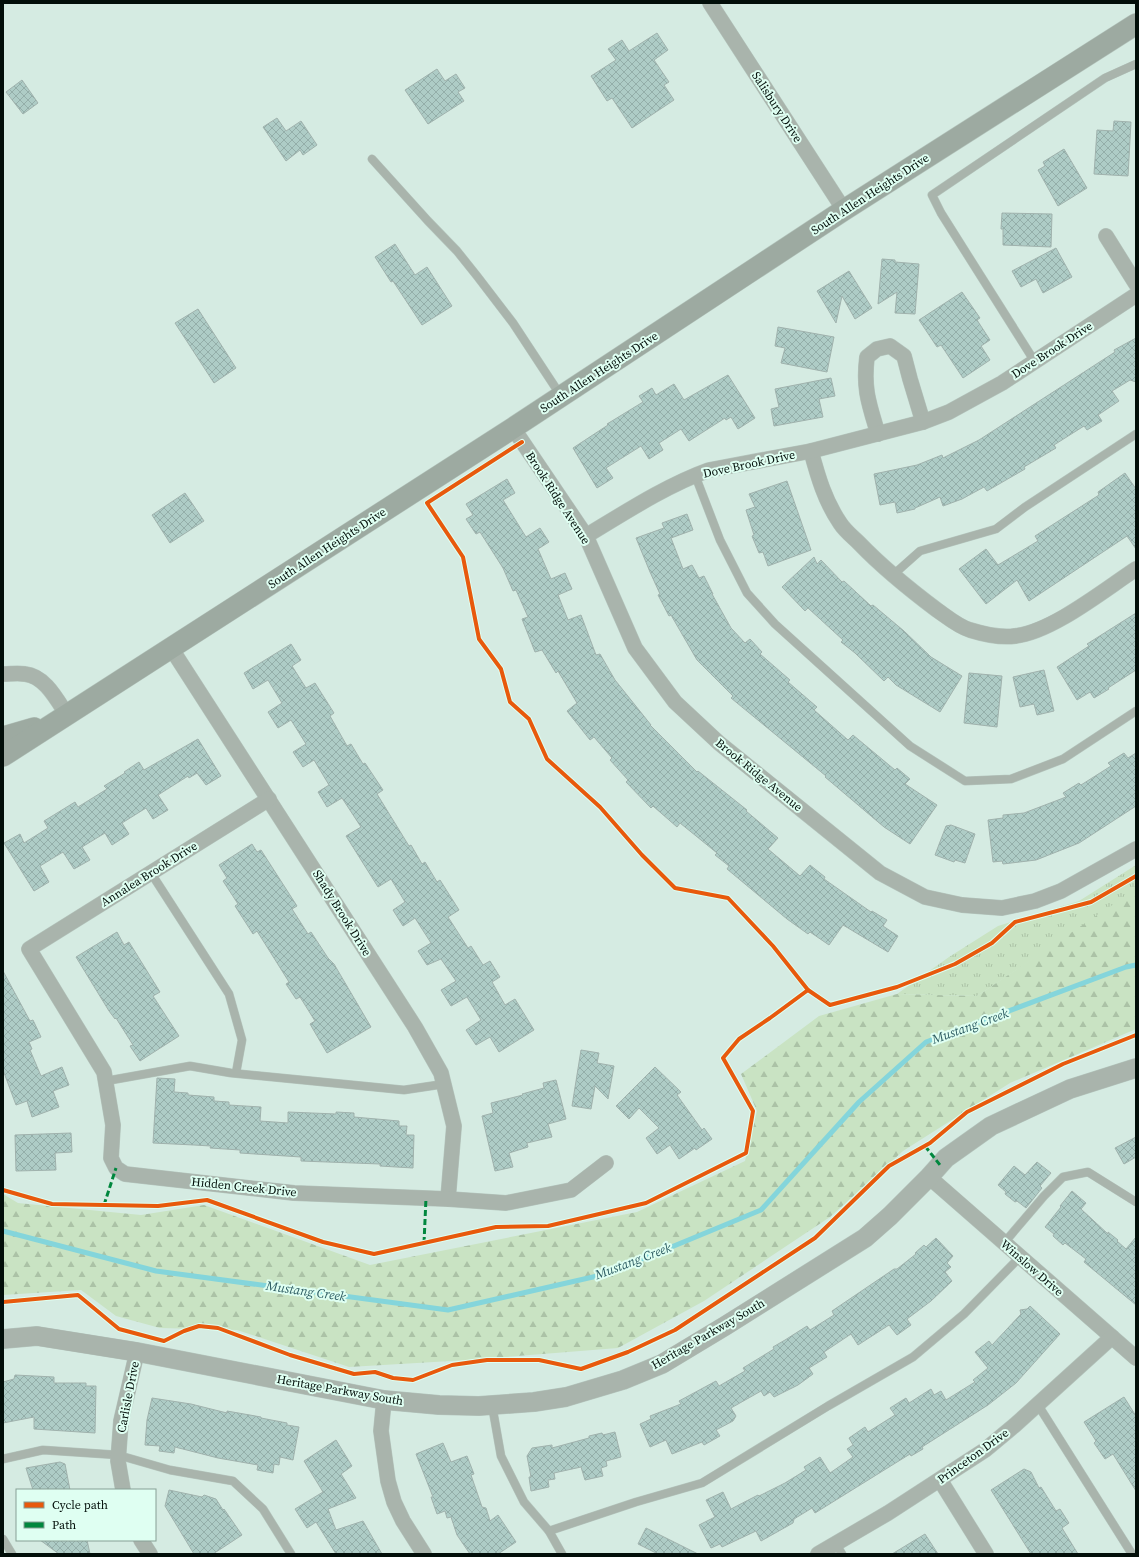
<svg xmlns="http://www.w3.org/2000/svg" width="1139" height="1557" font-family="'Source Serif 4',serif">
<defs>
<pattern id="grass-tufts" width="24" height="20" patternUnits="userSpaceOnUse"><rect width="24" height="20" fill="#c9e3c3"/><path d="M3 7l-1-3M5 7V3M7 7l1-3M15 17l-1-3M17 17v-4M19 17l1-3" fill="none" stroke="#abc2a6"/></pattern>
<pattern id="forest-firs" width="22" height="20" patternUnits="userSpaceOnUse"><rect width="22" height="20" fill="#c9e3c3"/><path d="M5 1l3.5 6h-7zM16 11l3.5 6h-7z" fill="#abc2a6"/></pattern>
<pattern id="building-cross-hatch" width="8" height="8" patternUnits="userSpaceOnUse"><rect width="8" height="8" fill="#aeccc6"/><path d="M0 0l8 8M0 8l8-8" fill="none" stroke="#94aea9"/></pattern>
</defs>
<rect width="100%" height="100%" fill="#d5ebe2"/>
<polygon fill="url(#grass-tufts)" points="1136,865 1136,891 977,996 897,994 949,957 998,926 1079,901"/>
<polygon fill="url(#forest-firs)" points="1136,889 1136,1029 1010,1083 903,1151 830,1217 704,1301 618,1348 468,1360 349,1367 237,1330 160,1328 116,1316 81,1290 3,1295 3,1194 18,1203 141,1215 204,1205 370,1265 637,1212 745,1161 757,1111 741,1074 819,1016 897,994 977,996"/>
<g fill="none" stroke-linecap="round" stroke-linejoin="round">
<polyline stroke="#84d5db" stroke-width="5" points="3,1231 156,1271 448,1310 606,1274 761,1210 859,1102 926,1042 1126,967 1136,965"/>
</g>
<g fill="url(#building-cross-hatch)" stroke="#a0b2ad">
<polygon points="657,33 668,50 654,60 669,82 664,85 674,100 632,128 612,98 607,101 591,76 616,60 608,49 622,40 629,51"/>
<polygon points="437,69 445,81 456,74 465,88 458,92 464,101 428,124 405,90"/>
<polygon points="22,80 38,103 23,114 6,92"/>
<polygon points="277,118 286,131 301,121 317,145 303,155 300,150 286,161 263,127"/>
<polygon points="1114,121 1131,122 1128,176 1094,174 1097,130 1113,131"/>
<polygon points="1064,149 1087,188 1058,206 1038,170 1045,166 1043,162"/>
<polygon points="1002,213 1052,214 1051,247 1003,245 1003,229 1001,229"/>
<polygon points="395,244 415,275 427,267 452,306 422,325 393,281 391,282 375,257"/>
<polygon points="1056,248 1072,277 1043,293 1036,279 1021,287 1012,271"/>
<polygon points="882,259 895,260 895,262 919,264 915,314 895,313 897,292 878,304"/>
<polygon points="849,271 872,308 855,319 842,296 836,323 817,291"/>
<polygon points="962,292 980,318 977,320 990,340 981,346 990,360 963,378 941,345 937,347 919,320"/>
<polygon points="198,309 236,368 214,383 175,323"/>
<polygon points="778,327 834,337 827,372 781,363 785,348 775,346"/>
<polygon points="1136,338 1136,382 1130,380 1112,391 1119,401 1098,415 1102,421 1087,430 1084,426 1054,445 1056,448 1024,467 1025,469 987,491 984,487 962,499 943,506 940,497 915,508 915,509 897,513 895,502 880,505 874,474 917,465 942,455 943,458 979,440 1115,352 1114,350"/>
<polygon points="728,375 755,418 738,429 731,417 726,420 725,418 689,441 681,429 659,443 663,450 649,459 641,446 606,468 613,478 597,488 573,448 608,425 607,424 643,402 639,396 652,388 656,395 674,384 684,400"/>
<polygon points="831,378 835,396 819,399 823,417 774,426 771,409 779,407 775,389"/>
<polygon points="1125,473 1136,489 1136,549 1127,536 1029,601 1017,580 986,604 959,569 986,549 998,565 1038,541 1035,536 1099,495 1098,492"/>
<polygon points="507,479 515,493 503,500 526,537 540,528 549,542 538,549 551,579 565,573 572,589 558,595 568,620 581,615 596,655 600,654 615,680 651,725 650,725 697,772 698,771 747,810 746,811 778,838 768,849 800,876 810,865 825,877 824,879 871,912 872,911 887,920 883,926 898,936 888,952 843,925 829,945 810,932 808,934 787,919 727,869 729,866 715,855 717,853 680,823 677,827 653,806 651,808 626,782 628,780 610,760 612,758 594,737 590,740 567,711 577,703 558,671 556,673 542,650 535,652 522,619 528,617 516,590 513,591 503,568 480,532 476,534 466,519 473,515 466,504"/>
<polygon points="787,481 811,550 768,566 763,552 759,553 752,536 754,535 746,510 755,507 749,494"/>
<polygon points="185,493 204,521 170,543 152,515"/>
<polygon points="687,514 693,530 671,538 683,569 692,565 699,578 704,576 713,594 712,594 731,628 745,643 750,639 762,652 760,654 790,680 788,682 817,707 814,710 848,740 853,735 895,770 897,768 910,779 905,784 937,805 910,844 884,827 838,788 825,777 826,776 731,698 733,696 697,660 671,615 669,616 658,595 660,594 650,572 636,538 664,528 662,523"/>
<polygon points="814,557 817,564 821,560 842,582 844,581 871,606 873,605 904,631 931,657 962,676 940,712 896,685 888,677 884,681 855,653 841,642 843,640 808,608 805,611 782,587"/>
<polygon points="1136,613 1136,670 1108,688 1109,689 1094,698 1090,692 1077,700 1057,667 1089,646 1087,644"/>
<polygon points="291,644 301,660 292,666 306,688 315,683 334,713 330,716 347,746 351,744 363,764 365,763 383,790 377,794 409,846 411,845 422,864 425,862 437,882 440,880 459,910 448,917 468,948 471,946 483,965 490,961 500,977 492,982 505,1005 515,999 534,1030 499,1052 490,1037 476,1045 466,1030 481,1020 467,997 451,1006 441,990 456,981 441,959 427,965 418,951 431,943 415,918 403,926 393,910 405,902 391,879 378,887 346,836 361,827 342,798 327,807 318,792 329,785 314,760 303,767 293,752 306,744 291,720 278,728 268,712 282,703 268,680 253,689 244,673"/>
<polygon points="1044,670 1054,711 1037,715 1034,704 1020,707 1013,677"/>
<polygon points="969,673 1002,676 997,727 964,723"/>
<polygon points="198,739 221,776 206,785 197,773 189,778 188,776 158,795 168,810 153,819 146,808 122,823 129,834 112,845 105,833 82,847 90,860 74,869 63,852 40,866 49,882 34,891 4,843 20,834 24,843 48,828 44,821 75,802 78,807 107,789 104,786 125,773 124,772 139,762 144,770"/>
<polygon points="1124,753 1128,758 1136,753 1136,806 1079,843 1036,860 1003,864 1002,861 993,862 988,820 1003,818 1003,815 1024,813 1066,797 1063,793 1079,783 1081,785 1111,766 1108,763"/>
<polygon points="951,825 975,834 965,863 955,860 954,862 935,855 946,826"/>
<polygon points="252,844 257,852 261,850 297,906 292,909 308,934 311,932 328,958 334,964 371,1027 327,1053 310,1024 315,1021 300,997 296,999 286,984 289,982 257,931 253,934 235,906 238,904 223,881 227,878 219,865"/>
<polygon points="117,932 124,945 129,942 160,992 153,996 179,1036 140,1061 130,1046 133,1045 116,1018 115,1019 109,1011 76,957"/>
<polygon points="3,971 30,1021 33,1020 41,1037 29,1042 32,1049 30,1050 41,1076 62,1067 69,1085 53,1091 59,1107 32,1117 27,1101 16,1105 3,1070"/>
<polygon points="581,1050 599,1053 597,1063 614,1066 608,1099 595,1086 591,1109 572,1106"/>
<polygon points="655,1067 681,1092 677,1095 702,1130 704,1128 712,1139 696,1150 695,1148 679,1159 670,1145 657,1154 646,1138 659,1128 639,1108 629,1119 616,1106"/>
<polygon points="157,1078 175,1079 174,1092 188,1093 188,1095 214,1097 214,1101 229,1102 229,1105 261,1107 260,1121 288,1123 288,1112 336,1114 336,1112 354,1113 354,1117 399,1121 399,1126 407,1126 406,1135 414,1135 413,1168 380,1166 380,1164 301,1161 301,1157 240,1153 240,1150 210,1148 211,1146 194,1145 153,1143"/>
<polygon points="556,1080 566,1119 548,1124 552,1137 527,1143 528,1147 509,1153 513,1167 495,1171 482,1116 493,1113 491,1103 523,1095 522,1094 544,1088 543,1083"/>
<polygon points="71,1133 72,1152 55,1153 56,1170 16,1171 15,1135"/>
<polygon points="1136,1137 1136,1157 1124,1164 1115,1148"/>
<polygon points="1037,1162 1051,1173 1040,1186 1042,1188 1026,1208 1017,1201 1015,1202 1005,1194 1006,1192 998,1185 1014,1166 1025,1175"/>
<polygon points="1072,1191 1086,1203 1081,1209 1108,1234 1108,1232 1118,1240 1117,1241 1126,1249 1136,1237 1136,1305 1084,1262 1086,1259 1065,1243 1063,1245 1053,1236 1054,1234 1045,1227 1061,1207 1060,1206"/>
<polygon points="936,1238 953,1256 947,1263 951,1267 945,1272 952,1281 931,1301 907,1319 911,1325 897,1335 889,1325 858,1345 851,1334 824,1352 827,1357 809,1368 813,1374 798,1385 774,1397 770,1392 764,1396 761,1391 731,1408 736,1416 733,1421 716,1430 720,1436 704,1445 702,1442 672,1454 666,1440 650,1447 640,1424 651,1419 650,1416 681,1404 679,1401 716,1381 719,1386 745,1371 743,1368 774,1349 773,1347 785,1340 807,1326 810,1330 834,1315 832,1311 894,1269 897,1269 916,1254 915,1253 924,1245 926,1247"/>
<polygon points="1030,1306 1060,1334 1016,1383 988,1405 922,1447 923,1449 911,1456 910,1454 815,1513 812,1508 794,1519 793,1523 761,1541 756,1531 722,1547 720,1544 711,1548 699,1525 715,1517 706,1500 723,1492 731,1509 758,1495 759,1496 785,1483 806,1470 804,1467 820,1457 830,1473 853,1457 847,1449 853,1445 849,1438 865,1427 868,1432 895,1415 890,1408 906,1398 909,1403 931,1389 934,1395 941,1391 946,1400 975,1382 973,1380 988,1368 975,1352 989,1341 992,1345 1021,1314 1020,1310 1027,1309"/>
<polygon points="15,1375 54,1377 54,1383 86,1383 86,1386 96,1386 95,1433 34,1429 34,1417 3,1423 3,1382 14,1379"/>
<polygon points="1124,1397 1136,1416 1136,1491 1113,1454 1105,1459 1094,1443 1096,1441 1084,1422"/>
<polygon points="152,1398 191,1404 227,1413 227,1411 261,1417 261,1418 287,1423 287,1425 299,1427 293,1460 280,1457 279,1465 274,1464 273,1473 257,1470 258,1465 218,1458 175,1447 174,1453 159,1451 160,1446 145,1445 147,1420"/>
<polygon points="615,1432 621,1457 606,1461 607,1466 601,1468 603,1476 585,1480 581,1467 554,1473 555,1479 548,1480 549,1487 531,1491 529,1477 531,1477 527,1456 532,1448 552,1445 552,1448 589,1438 589,1436 602,1433 603,1435"/>
<polygon points="336,1440 352,1466 341,1474 356,1498 328,1509 336,1530 363,1521 382,1554 336,1554 316,1522 307,1528 295,1509 323,1492 304,1461"/>
<polygon points="443,1443 451,1462 467,1456 474,1474 471,1475 482,1507 486,1508 490,1521 498,1515 516,1542 498,1554 470,1554 457,1535 451,1517 447,1518 445,1511 437,1514 431,1497 433,1497 416,1454"/>
<polygon points="60,1462 65,1464 70,1490 33,1490 26,1468"/>
<polygon points="1024,1469 1031,1472 1039,1488 1041,1487 1056,1511 1060,1509 1069,1523 1062,1528 1078,1554 1031,1554 991,1490"/>
<polygon points="169,1490 202,1497 204,1495 216,1499 223,1510 224,1509 242,1535 213,1554 194,1554 165,1506"/>
<polygon points="646,1528 698,1554 658,1554 638,1544"/>
<polygon points="925,1534 938,1554 892,1554"/>
<polygon points="40,1540 87,1540 90,1554 59,1554"/>
</g>
<g fill="none" stroke-linecap="round" stroke-linejoin="round">
<defs>
<g id="service">
<polyline points="372,159 428,221 457,251 477,276 513,323 561,396"/>
<polyline points="1035,362 941,213 932,195 1105,78 1136,64"/>
<polyline points="695,475 720,540 747,593 775,624 910,746 965,781 1011,779 1063,759 1136,711"/>
<polyline points="893,575 920,551 996,529 1025,507 1136,434"/>
<polyline points="151,873 229,994 242,1040 236,1073"/>
<polyline points="106,1081 190,1066 231,1073 404,1090 444,1084"/>
<polyline points="1004,1243 1044,1196 1063,1177 1088,1172 1136,1202"/>
<polyline points="492,1405 501,1456 524,1502 549,1531 562,1554"/>
<polyline points="1038,1405 1132,1554"/>
<polyline points="3,1459 43,1450 118,1455 170,1470 233,1481 263,1509 291,1554"/>
<polyline points="549,1531 636,1502 702,1483 828,1406 913,1357 964,1314 1020,1257"/>
<polyline points="3,1539 12,1554"/>
<polyline points="836,1544 842,1554"/>
</g>
<g id="minor">
<polyline points="710,3 844,210"/>
<polyline points="1106,236 1136,284"/>
<polyline points="513,428 586,536 635,648 675,702 719,743 880,873 925,897 962,905 1002,908 1035,901 1061,891 1136,849"/>
<path d="M878,434C869,404 863,389 867,357L877,349L890,346L904,356L910,379L923,422"/>
<path d="M811,451C818,477 825,501 840,523C845,531 853,537 859,543C883,568 909,589 937,610C947,617 959,627 970,630C983,634 1002,638 1015,636C1052,632 1104,590 1136,569"/>
<path d="M586,536C624,513 667,485 709,470L811,451L923,422L949,412L1002,383L1136,295"/>
<polyline points="171,648 415,1027 441,1073 454,1126 448,1199"/>
<path d="M3,674C10,674 18,673 25,674C45,676 57,700 67,715"/>
<polyline points="269,799 29,949 104,1072 113,1125 111,1158 116,1168 125,1174 294,1193 448,1199 506,1203 571,1190 606,1163"/>
<polyline points="929,1177 1136,1358"/>
<polyline points="384,1400 381,1431 388,1481 394,1502 403,1521 424,1554"/>
<polyline points="940,1480 986,1554"/>
<polyline points="123,1490 118,1461 121,1421 137,1352"/>
<polyline points="141,1540 150,1554"/>
<polyline points="818,1554 888,1513 985,1450 1015,1425 1112,1337"/>
</g>
<polyline id="tertiary" points="3,1339 37,1336 137,1352 384,1400 439,1405 479,1406 534,1402 566,1397 623,1380 662,1364 725,1326 865,1238 890,1216 929,1177 946,1158 991,1126 1070,1089 1136,1068"/>
<g id="secondary">
<polyline points="3,737 34,728"/>
<polyline points="3,756 513,428 844,210 1136,24"/>
</g>
</defs>
<use href="#service" stroke="#b5c6be" stroke-width="9"/>
<use href="#minor" stroke="#b5c6be" stroke-width="16"/>
<use href="#tertiary" stroke="#b5c6be" stroke-width="20"/>
<use href="#secondary" stroke="#b5c6be" stroke-width="22"/>
<use href="#service" stroke="#a9b4ac" stroke-width="8"/>
<use href="#minor" stroke="#a9b4ac" stroke-width="15"/>
<use href="#tertiary" stroke="#a9b4ac" stroke-width="19"/>
<use href="#secondary" stroke="#9daaa1" stroke-width="21"/>
<g stroke="#00873e" stroke-width="3" stroke-dasharray="6 3" stroke-linecap="butt">
<polyline points="925,1146 940,1165"/>
<polyline points="104,1205 116,1168"/>
<polyline points="424,1243 426,1198"/>
</g>
<defs>
<g id="cycleway">
<polyline points="522,442 427,503 463,557 479,639 501,669 510,702 529,719 547,759 600,807 642,855 675,888 728,898 773,946 808,990 830,1005 897,987 955,964 992,943 1015,922 1091,902 1136,876"/>
<polyline points="3,1190 52,1204 158,1206 207,1200 323,1242 374,1254 496,1227 548,1226 646,1203 746,1153 753,1111 723,1058 739,1039 770,1018 808,990"/>
<polyline points="3,1302 78,1295 119,1329 164,1341 184,1331 199,1326 218,1328 290,1355 354,1374 375,1372 393,1378 413,1380 452,1365 487,1360 539,1360 581,1369 628,1352 675,1330 815,1238 889,1166 930,1143 967,1112 1063,1064 1136,1035"/>
</g>
</defs>
<use href="#cycleway" stroke="#dffff2" stroke-width="6"/>
<use href="#cycleway" stroke="#e8590c" stroke-width="4"/>
</g>
<g text-anchor="middle" dominant-baseline="central" stroke-width="4" stroke-linejoin="round" paint-order="stroke">
<g font-size="12" fill="#020e09" stroke="#dffff2">
<text transform="translate(777 107) rotate(57)">Salisbury Drive</text>
<text transform="translate(870 194) rotate(-33)">South Allen Heights Drive</text>
<text transform="translate(1052 350) rotate(-33)">Dove Brook Drive</text>
<text transform="translate(599 372) rotate(-33)">South Allen Heights Drive</text>
<text transform="translate(749 464) rotate(-12)">Dove Brook Drive</text>
<text transform="translate(558 498) rotate(57)">Brook Ridge Avenue</text>
<text transform="translate(327 548) rotate(-33)">South Allen Heights Drive</text>
<text transform="translate(759 775) rotate(39)">Brook Ridge Avenue</text>
<text transform="translate(149 874) rotate(-32)">Annalea Brook Drive</text>
<text transform="translate(342 913) rotate(58)">Shady Brook Drive</text>
<text transform="translate(244 1187) rotate(6)">Hidden Creek Drive</text>
<text transform="translate(1032 1268) rotate(41)">Winslow Drive</text>
<text transform="translate(708 1334) rotate(-30)">Heritage Parkway South</text>
<text transform="translate(340 1390) rotate(10)">Heritage Parkway South</text>
<text transform="translate(128 1397) rotate(-79)">Carlisle Drive</text>
<text transform="translate(973 1456) rotate(-36)">Princeton Drive</text>
</g>
<g font-size="13" font-style="italic" fill="#2d5c62" stroke="#dffff2">
<text transform="translate(970 1026) rotate(-20)">Mustang Creek</text>
<text transform="translate(633 1261) rotate(-21)">Mustang Creek</text>
<text transform="translate(306 1291) rotate(8)">Mustang Creek</text>
</g>
</g>
<rect width="1139" height="1557" fill="none" stroke="#020e09" stroke-width="8"/>
<rect x="16" y="1489" width="140" height="52" fill="#dffff2" stroke="#879f95"/>
<rect x="24" y="1502" width="20" height="6" fill="#e8590c" stroke="#879f95"/>
<text x="52" y="1509" font-size="12" fill="#020e09">Cycle path</text>
<rect x="24" y="1522" width="20" height="6" fill="#00873e" stroke="#879f95"/>
<text x="52" y="1529" font-size="12" fill="#020e09">Path</text>
</svg>
